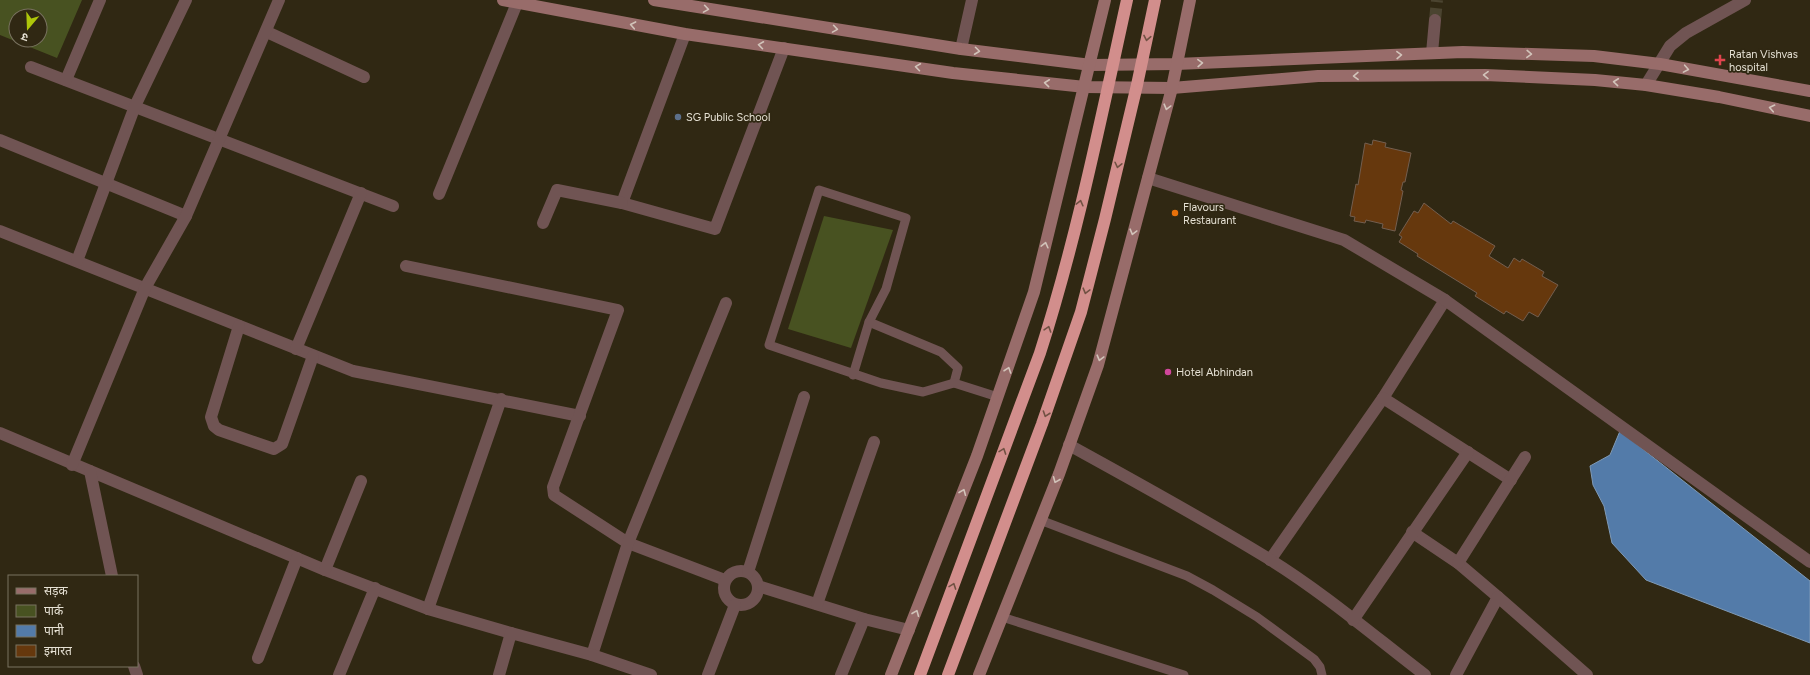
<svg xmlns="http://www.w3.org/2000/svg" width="1810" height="675" font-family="Figtree,'Noto Sans Devanagari',sans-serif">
<rect width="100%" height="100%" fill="#302813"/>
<g fill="#485221" fill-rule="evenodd">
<path d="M0,0H82L57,58L0,35ZM16,16H40V40H16Z"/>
<polygon points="824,216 893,230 851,348 788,329"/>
</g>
<polygon fill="#537ba9" stroke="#7f9ab6" points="1620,431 1810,581 1810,643 1646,580 1612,543 1604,506 1593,485 1590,466 1610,455"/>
<g fill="#66380d" stroke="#735e4f">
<polygon points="1373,140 1386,143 1385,147 1411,153 1405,182 1403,182 1401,190 1403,191 1395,231 1382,228 1383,224 1366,220 1365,223 1354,221 1355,217 1350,216 1356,184 1358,185 1365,143 1372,145"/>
<polygon points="1424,203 1451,224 1453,221 1495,246 1489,256 1508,268 1514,258 1520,262 1522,259 1544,272 1542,276 1558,285 1538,317 1529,312 1523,321 1506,311 1504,314 1475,296 1477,293 1417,256 1418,254 1399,242 1402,237 1399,235 1414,211 1418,213"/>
</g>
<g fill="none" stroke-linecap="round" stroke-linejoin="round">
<polyline stroke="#4b4430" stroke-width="12" stroke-dasharray="12 6" stroke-linecap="butt" points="1435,20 1437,0"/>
<g stroke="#705453" stroke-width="9">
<polyline points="869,322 941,352 958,368 954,383"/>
<polyline points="853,375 869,322 886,289 906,218 819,190 769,345 881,383 923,392 954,383 998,397"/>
<polyline points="1040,520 1187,576 1213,590 1257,617 1314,659 1320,667 1322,675"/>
<polyline points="1002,617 1184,675"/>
</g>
<g stroke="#705453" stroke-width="12">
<polyline points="267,32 364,77"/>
<polyline points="685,34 622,203 715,229 784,48"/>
<polyline points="961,49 972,0"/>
<polyline points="1432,53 1435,20"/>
<polyline points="31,67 393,206"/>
<polyline points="66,80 100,0"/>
<polyline points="1646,85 1670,46 1686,33 1745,0"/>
<polyline points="0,140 186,216"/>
<polyline points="1148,178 1344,240 1445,300 1383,398 1270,560"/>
<polyline points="439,194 517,3"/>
<polyline points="543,223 557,190 622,203"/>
<polyline points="0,231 353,371 580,416"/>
<polyline points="77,261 135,106 186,0"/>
<polyline points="406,266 618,310 553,487 554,495 628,543 725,580"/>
<polyline points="1445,300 1810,562"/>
<polyline points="239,326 211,417 214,426 219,430 274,449 282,444 313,356"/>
<polyline points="296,349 361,193"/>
<polyline points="1383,398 1511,480"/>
<polyline points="0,433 325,570 428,609 511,633"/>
<path d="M1069,445C1136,482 1204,519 1269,559C1324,593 1374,636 1425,675"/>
<polyline points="72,465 145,288 186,216 279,0"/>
<polyline points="90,471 112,576"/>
<polyline points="1412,532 1458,563 1498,597"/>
<polyline points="1458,563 1525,457"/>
<polyline points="325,570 361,481"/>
<circle cx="741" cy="588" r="17"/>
<polyline points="748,572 804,397"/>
<polyline points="758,586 864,619 909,630"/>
<polyline points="817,604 874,442"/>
<polyline points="428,609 501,399"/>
<polyline points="1353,620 1468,452"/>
<polyline points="592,655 628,543 726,303"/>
<polyline points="258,658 297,558"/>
<polyline points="134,666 137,675"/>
<polyline points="339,675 375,588"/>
<polyline points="499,675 511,633 592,655 651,675"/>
<polyline points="708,675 735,605"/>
<polyline points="841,675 864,619"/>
<polyline points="1456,675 1498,597 1587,675"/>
</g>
<g stroke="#986c6a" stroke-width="12">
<polyline points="503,0 685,34 953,73 1085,87 1172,88 1318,76 1485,75 1595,80 1646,85 1719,97 1810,116"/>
<polyline points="654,0 961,49 1091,65 1176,64 1463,52 1594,56 1660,64 1810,91"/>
<polyline points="891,675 977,456 1034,292 1105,0"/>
<polyline points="979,675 1059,474 1098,365 1172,88 1190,0"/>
</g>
<g stroke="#d28e8c" stroke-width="12">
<path d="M920,675L1040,353C1077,238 1101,118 1127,0"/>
<polyline points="948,675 1042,424 1081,312 1105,219 1137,85 1155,0"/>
</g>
</g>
<defs><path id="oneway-chevron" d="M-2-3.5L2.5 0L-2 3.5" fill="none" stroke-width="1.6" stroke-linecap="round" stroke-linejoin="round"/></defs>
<g stroke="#d2c4ba">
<use href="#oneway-chevron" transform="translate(706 9) rotate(9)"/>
<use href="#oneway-chevron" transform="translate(633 25) rotate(-169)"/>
<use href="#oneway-chevron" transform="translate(835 29) rotate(9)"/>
<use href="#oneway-chevron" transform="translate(761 45) rotate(-172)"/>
<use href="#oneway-chevron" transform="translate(977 51) rotate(7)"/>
<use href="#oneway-chevron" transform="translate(1529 54) rotate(2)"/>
<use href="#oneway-chevron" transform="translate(1399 55) rotate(-2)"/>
<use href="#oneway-chevron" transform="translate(1200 63) rotate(-2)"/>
<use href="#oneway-chevron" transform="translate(918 67) rotate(-172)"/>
<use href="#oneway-chevron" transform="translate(1686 69) rotate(10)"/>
<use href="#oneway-chevron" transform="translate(1486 75) rotate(-179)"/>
<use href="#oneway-chevron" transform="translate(1356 76) rotate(179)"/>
<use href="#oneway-chevron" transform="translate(1616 82) rotate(-174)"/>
<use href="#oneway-chevron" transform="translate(1047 83) rotate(-174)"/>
<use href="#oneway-chevron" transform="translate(1167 107) rotate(105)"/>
<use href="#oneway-chevron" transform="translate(1772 108) rotate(-168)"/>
<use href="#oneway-chevron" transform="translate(1133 232) rotate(105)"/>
<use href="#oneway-chevron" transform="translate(1045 245) rotate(-76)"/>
<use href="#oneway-chevron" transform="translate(1100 358) rotate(105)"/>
<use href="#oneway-chevron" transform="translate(1008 370) rotate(-71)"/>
<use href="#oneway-chevron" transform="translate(1056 480) rotate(112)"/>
<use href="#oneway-chevron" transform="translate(963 492) rotate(-68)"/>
<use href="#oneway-chevron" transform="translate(916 613) rotate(-68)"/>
</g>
<g stroke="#715143">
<use href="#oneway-chevron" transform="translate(1147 38) rotate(101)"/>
<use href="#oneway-chevron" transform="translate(1118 165) rotate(103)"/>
<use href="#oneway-chevron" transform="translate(1080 203) rotate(-76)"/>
<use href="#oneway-chevron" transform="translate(1086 291) rotate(105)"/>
<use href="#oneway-chevron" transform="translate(1048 329) rotate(-72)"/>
<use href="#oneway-chevron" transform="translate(1046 414) rotate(109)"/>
<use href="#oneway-chevron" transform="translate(1003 451) rotate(-70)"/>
<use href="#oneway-chevron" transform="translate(953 586) rotate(-70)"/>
</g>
<path fill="#e0444e" stroke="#302813" stroke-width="1.5" d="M1718 54h4v4h4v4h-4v4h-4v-4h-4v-4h4z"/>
<circle fill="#5c6f8a" stroke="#302813" stroke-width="1.5" cx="678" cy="117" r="4"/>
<circle fill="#e8710a" stroke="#302813" stroke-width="1.5" cx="1175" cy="213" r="4"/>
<circle fill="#d1479c" stroke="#302813" stroke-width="1.5" cx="1168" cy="372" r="4"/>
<g text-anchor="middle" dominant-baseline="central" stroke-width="3.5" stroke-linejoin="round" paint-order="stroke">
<g font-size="11" fill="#e6e1d4" stroke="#302813" text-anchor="start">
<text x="1729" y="54">Ratan Vishvas<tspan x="1729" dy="13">hospital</tspan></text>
<text x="686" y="117">SG Public School</text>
<text x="1183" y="207">Flavours<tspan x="1183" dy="13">Restaurant</tspan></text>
<text x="1176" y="372">Hotel Abhindan</text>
</g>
</g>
<rect x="8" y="575" width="130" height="92" fill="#302813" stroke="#797260"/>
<rect x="16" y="588" width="20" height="6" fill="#986c6a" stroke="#797260"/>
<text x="44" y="595" font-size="12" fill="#e6e1d4">सड़क</text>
<rect x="16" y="605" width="20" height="12" fill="#485221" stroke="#797260"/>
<text x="44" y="615" font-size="12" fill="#e6e1d4">पार्क</text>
<rect x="16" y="625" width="20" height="12" fill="#537ba9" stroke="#797260"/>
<text x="44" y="635" font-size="12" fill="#e6e1d4">पानी</text>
<rect x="16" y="645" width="20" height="12" fill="#66380d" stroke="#797260"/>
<text x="44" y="655" font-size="12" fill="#e6e1d4">इमारत</text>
<g transform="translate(28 28) rotate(199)"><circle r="19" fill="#302813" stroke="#797260"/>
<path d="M0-3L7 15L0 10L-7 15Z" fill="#aec60a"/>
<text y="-6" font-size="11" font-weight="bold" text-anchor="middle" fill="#e6e1d4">उ</text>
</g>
</svg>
